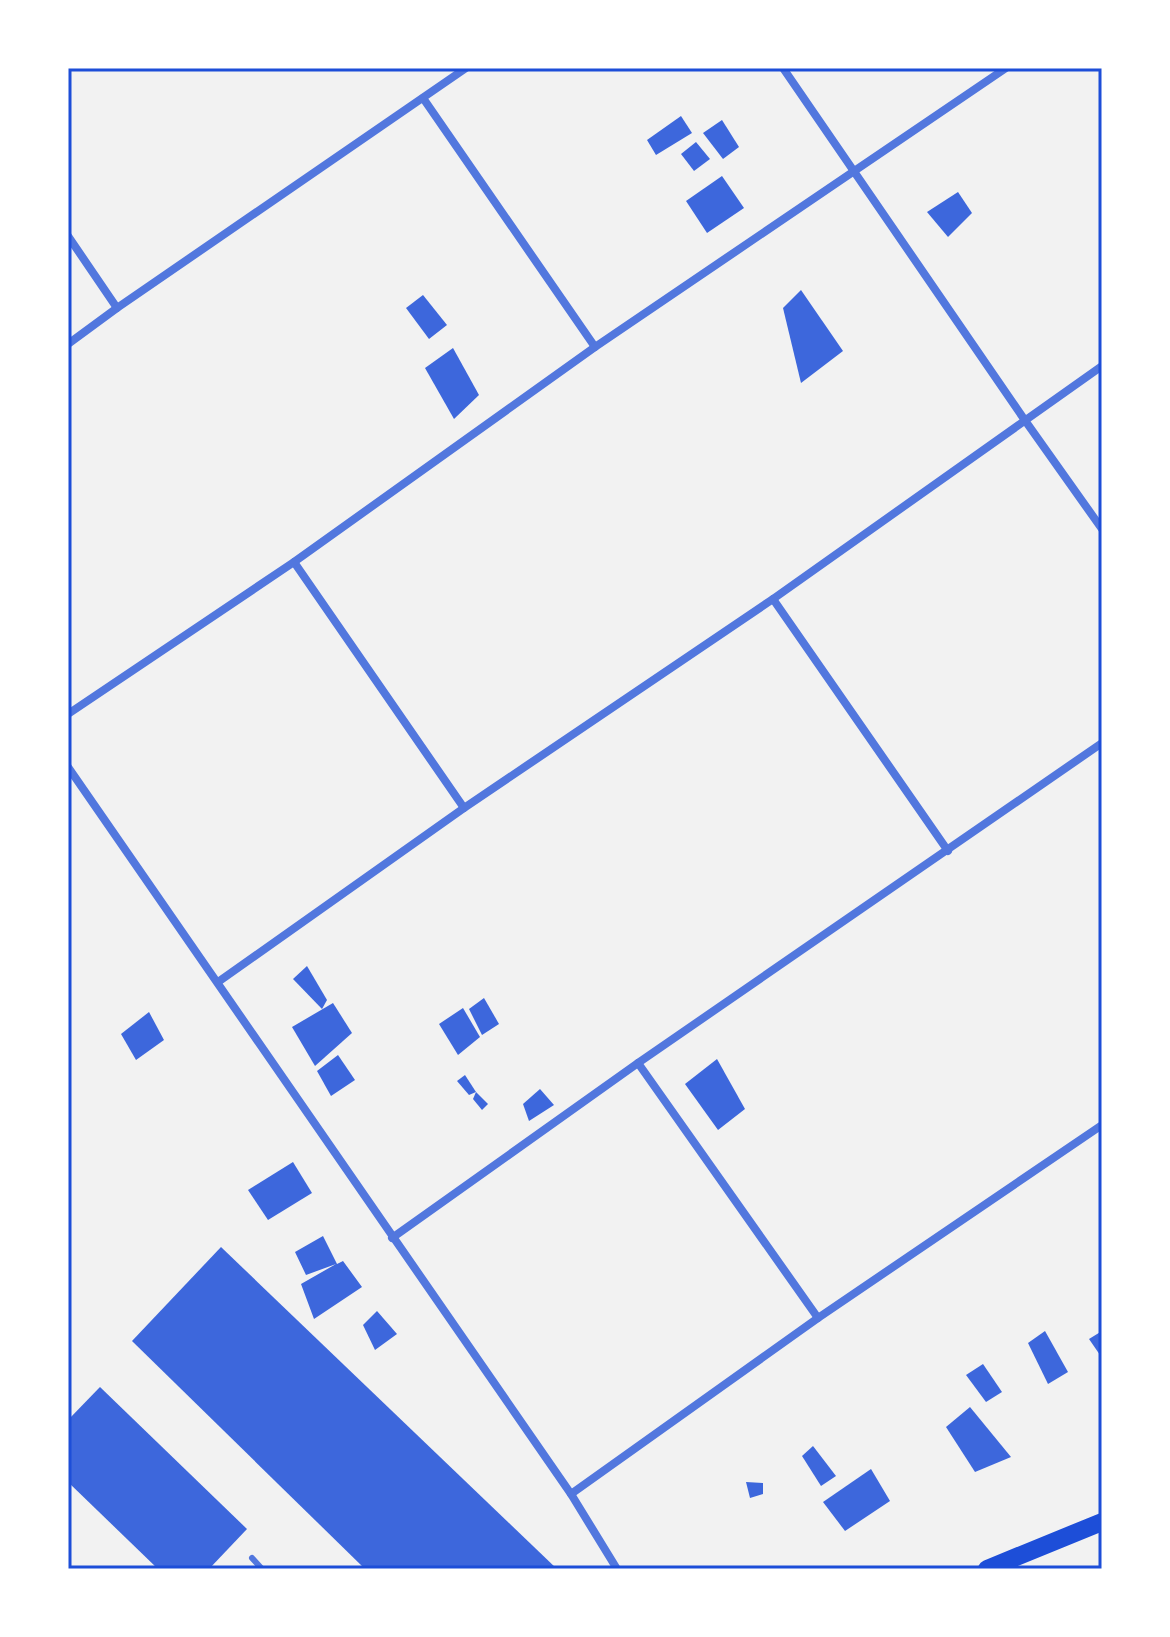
<svg xmlns="http://www.w3.org/2000/svg" width="1170" height="1637" font-family="Rubik,sans-serif">
<rect width="100%" height="100%" fill="#f2f2f2"/>
<g fill="#3d67dc">
<polygon points="681,116 692,133 656,155 647,140"/>
<polygon points="722,120 739,147 723,159 703,133"/>
<polygon points="696,142 710,159 694,171 681,154"/>
<polygon points="722,176 744,208 707,233 686,201"/>
<polygon points="958,192 972,213 948,237 927,212"/>
<polygon points="801,290 843,351 801,383 783,308"/>
<polygon points="423,295 447,325 429,339 406,308"/>
<polygon points="453,348 479,395 454,419 425,368"/>
<polygon points="307,966 327,1000 322,1009 293,979"/>
<polygon points="484,998 499,1024 482,1035 469,1009"/>
<polygon points="333,1003 352,1033 315,1066 292,1027"/>
<polygon points="463,1008 480,1037 458,1055 439,1024"/>
<polygon points="149,1012 164,1040 136,1060 121,1034"/>
<polygon points="338,1055 355,1080 331,1096 317,1071"/>
<polygon points="717,1059 745,1109 718,1130 685,1084"/>
<polygon points="465,1075 476,1092 469,1095 457,1081"/>
<polygon points="540,1089 554,1105 529,1121 523,1104"/>
<polygon points="476,1092 488,1104 482,1110 473,1099"/>
<polygon points="293,1162 312,1193 268,1220 248,1190"/>
<polygon points="323,1236 337,1264 343,1261 362,1287 314,1319 301,1284 336,1264 306,1275 295,1252"/>
<polygon points="221,1247 557,1569 365,1569 132,1341"/>
<polygon points="377,1311 397,1334 375,1350 363,1325"/>
<polygon points="1045,1331 1068,1372 1048,1384 1028,1343"/>
<polygon points="1102,1331 1102,1354 1100,1355 1089,1339"/>
<polygon points="983,1364 1002,1392 986,1402 966,1375"/>
<polygon points="100,1387 247,1529 209,1569 158,1569 68,1482 68,1420"/>
<polygon points="970,1407 1011,1457 975,1472 946,1427"/>
<polygon points="813,1446 836,1476 821,1486 802,1456"/>
<polygon points="871,1469 890,1501 845,1531 823,1502"/>
<polygon points="746,1482 763,1483 763,1494 750,1498"/>
</g>
<g fill="none" stroke-linecap="round" stroke-linejoin="round">
<polyline stroke="#5277de" stroke-width="6" points="252,1558 262,1569"/>
<g stroke="#5277de" stroke-width="8">
<polyline points="783,68 1024,419 1102,529"/>
<polyline points="423,98 595,347"/>
<polyline points="68,236 117,308"/>
<polyline points="68,344 117,308 466,68"/>
<polyline points="294,562 464,808"/>
<polyline points="773,599 948,851"/>
<polyline points="68,714 294,562 595,347 1006,68"/>
<polyline points="68,767 571,1494 617,1569"/>
<polyline points="218,982 464,808 773,599 1102,366"/>
<polyline points="638,1063 818,1318"/>
<polyline points="392,1238 638,1063 1102,743"/>
<polyline points="571,1494 818,1318 1102,1125"/>
</g>
<polyline stroke="#1d4ed8" stroke-width="18" points="987,1569 1102,1522"/>
</g>
<rect width="1170" height="1637" fill="none" stroke="#ffffff" stroke-width="140"/>
<rect x="70" y="70" width="1030" height="1497" fill="none" stroke="#1d4ed8" stroke-width="3"/>
</svg>
